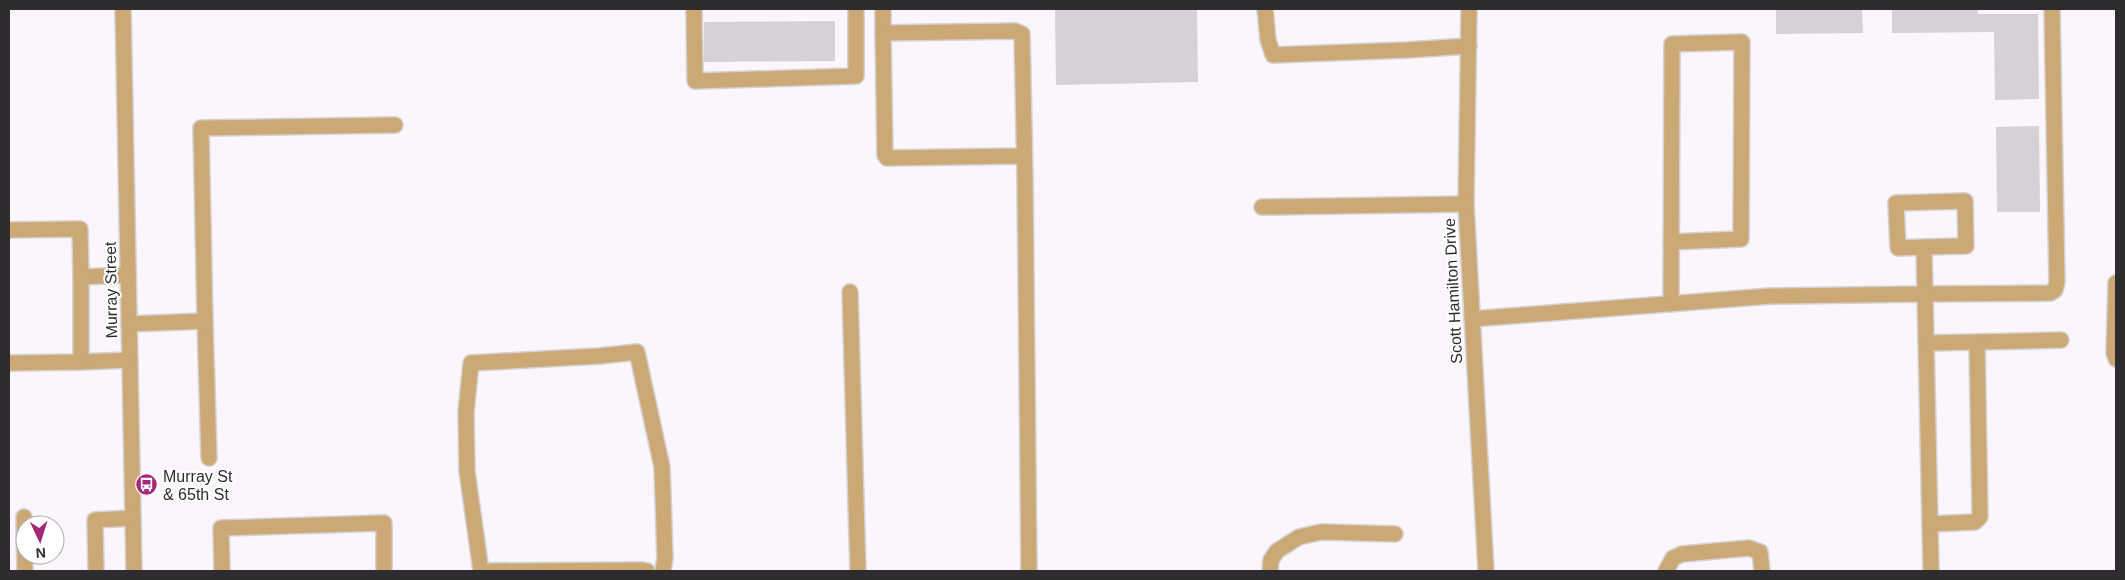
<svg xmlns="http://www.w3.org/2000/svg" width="2125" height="580" font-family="Helvetica,sans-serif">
<rect width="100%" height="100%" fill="#faf6fb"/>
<g fill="#d5d1d6">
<polygon points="1055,9 1197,9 1198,82 1056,85"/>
<polygon points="1776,9 1862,9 1863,33 1776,34"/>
<polygon points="1892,9 1978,9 1978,14 2038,14 2039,99 1995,100 1994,32 1892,33"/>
<polygon points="835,21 835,61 704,62 704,22"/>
<polygon points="2039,126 2040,212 1997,212 1996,127"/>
</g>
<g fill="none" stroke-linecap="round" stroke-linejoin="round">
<defs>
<g id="minor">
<polyline points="123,9 134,571"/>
<polyline points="694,9 695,81 856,76 856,9"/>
<polyline points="883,9 883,33"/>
<polyline points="1265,9 1268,40 1273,55 1407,50 1469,46"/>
<polyline points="1469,9 1466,204 1486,571"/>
<polyline points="1024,156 887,158 885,155 883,33 1015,31 1022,34 1025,178 1029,571"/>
<polyline points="1262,207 1466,204"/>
<polyline points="9,230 80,229 81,277 128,275"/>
<polyline points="1671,242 1741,239 1742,42 1672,44 1671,304"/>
<polyline points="1924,247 1966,246 1965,201 1896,203 1898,248 1924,247 1925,294 2050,293 2055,290 2057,282 2052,9"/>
<polyline points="81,277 81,362 130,360"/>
<polyline points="2116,283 2114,353 2116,359"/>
<polyline points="850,292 858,571"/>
<polyline points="1472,319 1771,296 1925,294 1931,571"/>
<polyline points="205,321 209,458"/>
<polyline points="129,324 205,321 201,128 395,125"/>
<polyline points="1977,342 2061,340"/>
<polyline points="1926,343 1977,342 1980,517 1975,522 1930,524"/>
<polyline points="9,363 81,362"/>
<polyline points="24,517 25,571"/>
<polyline points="96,571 95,520 133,518"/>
<polyline points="222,571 221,528 384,523 384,571"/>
<polyline points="481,571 467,471 466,412 471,363 599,356 637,352 662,467 665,558 663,571"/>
<polyline points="490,571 642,570 647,571"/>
<polyline points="1270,571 1271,560 1277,551 1299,537 1321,532 1395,534"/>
<polyline points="1666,571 1673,558 1682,554 1749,548 1760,552 1762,571"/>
</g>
</defs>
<use href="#minor" stroke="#d5d2d6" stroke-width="18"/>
<use href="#minor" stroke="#cca875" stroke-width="15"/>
</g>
<defs>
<symbol id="bus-disc" viewBox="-11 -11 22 22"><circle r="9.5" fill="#a6287a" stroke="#fff"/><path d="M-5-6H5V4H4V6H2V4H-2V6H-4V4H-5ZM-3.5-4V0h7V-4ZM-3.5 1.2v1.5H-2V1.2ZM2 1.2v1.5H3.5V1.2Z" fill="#fff"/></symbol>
</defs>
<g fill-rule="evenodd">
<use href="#bus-disc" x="134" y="472" width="25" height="25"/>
</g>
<g text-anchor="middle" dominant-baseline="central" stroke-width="4" stroke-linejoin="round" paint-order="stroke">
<g font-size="16" fill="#2e2c2e" stroke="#fff">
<text transform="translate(111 290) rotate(-91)">Murray Street</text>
<text transform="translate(1453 291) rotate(-93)">Scott Hamilton Drive</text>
</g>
<g font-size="16" fill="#2e2c2e" stroke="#fff" text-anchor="start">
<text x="163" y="476">Murray St<tspan x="163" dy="18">&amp; 65th St</tspan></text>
</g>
</g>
<rect width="2125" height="580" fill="none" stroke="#2e2c2e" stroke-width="20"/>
<g transform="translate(40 540) rotate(176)"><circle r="24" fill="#ffffff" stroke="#ababab"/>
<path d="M0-4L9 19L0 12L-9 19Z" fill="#a6287a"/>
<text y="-8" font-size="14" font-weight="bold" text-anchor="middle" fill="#2e2c2e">N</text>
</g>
</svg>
